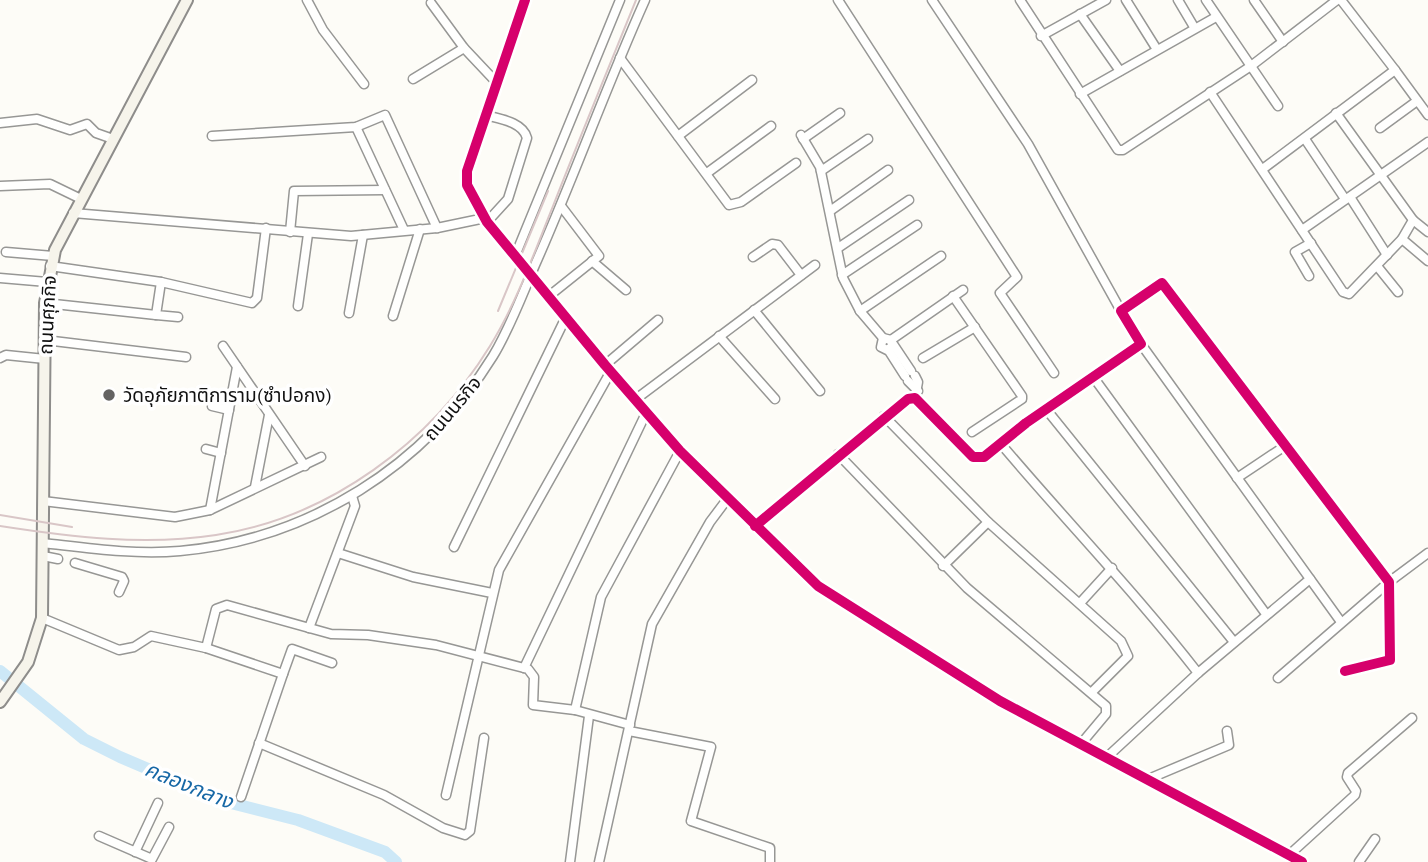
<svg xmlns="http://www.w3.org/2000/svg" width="1428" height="862" font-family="'Source Serif 4','Noto Sans Thai',serif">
<rect width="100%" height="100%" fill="#fdfcf7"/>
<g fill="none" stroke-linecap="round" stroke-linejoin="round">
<polyline stroke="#cde8f7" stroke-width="12" points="0,671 84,739 120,757 223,801 298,820 385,852 396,862"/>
<defs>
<g id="minor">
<polyline points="307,0 323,30 364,84"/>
<polyline points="525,0 467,171 467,185 487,222 605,365 680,451 818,586 1000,701 1302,862"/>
<polyline points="838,0 1017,277 1000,293 1054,373"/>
<polyline points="932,0 1028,144 1121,311"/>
<polyline points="1020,0 1118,150 1123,150 1251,66 1337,0"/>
<polyline points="1126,0 1156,48"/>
<polyline points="1178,0 1194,27"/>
<polyline points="1206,0 1278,106"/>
<polyline points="1254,0 1283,42"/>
<polyline points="431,3 464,48 497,83"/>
<polyline points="1080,14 1120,71"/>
<polyline points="1041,36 1106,0"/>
<polyline points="620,58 729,205 741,202 796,163"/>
<polyline points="1395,70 1428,115"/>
<polyline points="413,79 464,48"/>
<polyline points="1210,92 1343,292 1349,294 1402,239 1413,220 1336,113"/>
<polyline points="1080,94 1216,17"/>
<path d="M485,115C500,119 523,122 527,138L508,199L487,222"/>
<polyline points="0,123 37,119 70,130 87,124 96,133 113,139"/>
<polyline points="356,127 404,230"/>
<polyline points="1380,128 1417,101"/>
<polyline points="801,135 820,167 843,278 860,311 883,338 891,340 892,347 888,349"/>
<polyline points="212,136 356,127 385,115 437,228"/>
<polyline points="678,136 752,80"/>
<polyline points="803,139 840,113"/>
<polyline points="1305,139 1345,199"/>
<polyline points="1264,168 1395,70 1341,0"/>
<polyline points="821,171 868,139"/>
<polyline points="707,173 771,126"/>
<polyline points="0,186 50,184 81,199"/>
<polyline points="1350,197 1387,255"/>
<polyline points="830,211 888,170"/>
<polyline points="73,213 351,236 437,228 485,218"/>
<polyline points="1413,220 1428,232"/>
<polyline points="1302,230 1428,142"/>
<polyline points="290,232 294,191 385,190"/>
<polyline points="1402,239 1428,261"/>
<polyline points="838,248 909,200"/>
<polyline points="6,252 53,256"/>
<polyline points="515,256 620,0"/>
<polyline points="753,257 772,244 778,245 801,275"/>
<polyline points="592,261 626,290"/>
<polyline points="50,266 161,282 252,303 257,298 266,228"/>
<polyline points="1377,266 1398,292"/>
<polyline points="842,275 917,225"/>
<polyline points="1309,276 1295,252 1311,243"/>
<polyline points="0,278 47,282"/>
<polyline points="161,282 156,315 178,317"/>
<polyline points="549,296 599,256 561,206"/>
<polyline points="953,296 1022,396 1022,399 972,432"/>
<polyline points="45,303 156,315"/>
<polyline points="298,306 308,234"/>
<polyline points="754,310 820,391"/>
<polyline points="860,311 941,256"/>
<polyline points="349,313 363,235"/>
<polyline points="393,316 420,229"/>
<polyline points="719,336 775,399"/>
<polyline points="883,338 881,347 889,351 905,376"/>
<polyline points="45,340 186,357"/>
<polyline points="891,340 963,290"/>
<polyline points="893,344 911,371"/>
<polyline points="1141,344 1341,622"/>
<polyline points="223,346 305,466"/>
<polyline points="0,358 6,355 45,359"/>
<polyline points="923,358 975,327"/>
<polyline points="605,365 658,320"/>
<polyline points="1094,378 1266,614"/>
<polyline points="908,381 918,391"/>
<polyline points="915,398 918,382 915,376"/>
<polyline points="636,399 815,265"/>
<polyline points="212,406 229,410"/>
<polyline points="1046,409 1234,642"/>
<polyline points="884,416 988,522 1121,641 1128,656 1092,692"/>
<path d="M1001,444C1066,521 1136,593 1198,673"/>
<polyline points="206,449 221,453"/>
<polyline points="838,454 967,588 1106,706 1106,714 1080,745"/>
<polyline points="1237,478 1285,446"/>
<polyline points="255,487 269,415"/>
<polyline points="43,501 175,517 210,510 321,457"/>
<polyline points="210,510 237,367"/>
<polyline points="755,526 908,399 915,398 973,457 984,457 1026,423 1141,344 1121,311 1162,283 1389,582 1390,660 1345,671"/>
<path d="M43,543C88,548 134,555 180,551C310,539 425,466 493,356C510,328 522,295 535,265C574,177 606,87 645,0"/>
<polyline points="454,547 566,317"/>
<polyline points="338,553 413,577 492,593"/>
<polyline points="43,556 58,559"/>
<polyline points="75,563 122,577 124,581 119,592"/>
<polyline points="943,566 988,522"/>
<polyline points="1081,602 1112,568"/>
<polyline points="42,618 119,650 134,647 151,636 206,648 283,674 241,797"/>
<polyline points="309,628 352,514 355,506 352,496"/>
<polyline points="206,648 216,609 227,605 331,634 368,635 436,645 528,669 534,677 533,705 575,710 630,725"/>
<polyline points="524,668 647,411"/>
<polyline points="283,674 292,649 332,663"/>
<polyline points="1278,678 1389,582 1428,553"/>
<polyline points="575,710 601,597 680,451"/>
<polyline points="629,731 711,747 691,821 770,848 770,862"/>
<polyline points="259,743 384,795 443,828 465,835 470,831 484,738"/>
<polyline points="1106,758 1198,673 1310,579"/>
<polyline points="1146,780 1229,745 1227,731"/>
<polyline points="446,795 499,570 611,371"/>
<polyline points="99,836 152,859 169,827"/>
<polyline points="135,852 158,803"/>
<polyline points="1289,855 1355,795 1356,791 1347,777 1348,773 1412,718"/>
<polyline points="570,862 589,716"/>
<polyline points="599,862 652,624 710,522 728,498"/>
<polyline points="1359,862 1375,839"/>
</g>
<polyline id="secondary" points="0,702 28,662 42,618 45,303 55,250 187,0"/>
</defs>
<use href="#minor" stroke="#979795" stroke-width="11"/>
<use href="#secondary" stroke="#8e8d8b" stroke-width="14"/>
<use href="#minor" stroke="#fffffe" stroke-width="8"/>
<use href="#secondary" stroke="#f6f4eb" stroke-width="10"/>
<g stroke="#d9c6c7" stroke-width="2">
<polyline points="498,311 548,191"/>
<polyline points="0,515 72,527"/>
<path d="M0,526C71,537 144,546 216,535C329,518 431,442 490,346C517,302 534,253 553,206C580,137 608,69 636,0"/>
</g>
<defs>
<g id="cycleway">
<polyline points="525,0 467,171 467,185 487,222 605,365 680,451 818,586 1000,701 1302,862"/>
<polyline points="755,526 908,399 915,398 973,457 984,457 1026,423 1141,344 1121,311 1162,283 1389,582 1390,660 1345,671"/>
</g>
</defs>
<use href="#cycleway" stroke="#fff" stroke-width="15"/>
<use href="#cycleway" stroke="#d6006c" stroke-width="10"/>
</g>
<circle fill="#646362" stroke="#fff" stroke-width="2.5" cx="109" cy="395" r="7"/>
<g text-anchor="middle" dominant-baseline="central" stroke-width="7" stroke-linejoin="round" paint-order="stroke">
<g font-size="19" fill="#111" stroke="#fff">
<text transform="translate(47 315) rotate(-87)">ถนนศุภกิจ</text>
<text transform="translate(452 408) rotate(-50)">ถนนนรกิจ</text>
</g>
<g font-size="19" fill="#111" stroke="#fff" text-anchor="start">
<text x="123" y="395">วัดอุภัยภาติการาม(ซำปอกง)</text>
</g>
<g font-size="21" font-style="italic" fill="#1768a6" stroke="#fff">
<text transform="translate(189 785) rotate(22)">คลองกลาง</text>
</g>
</g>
</svg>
